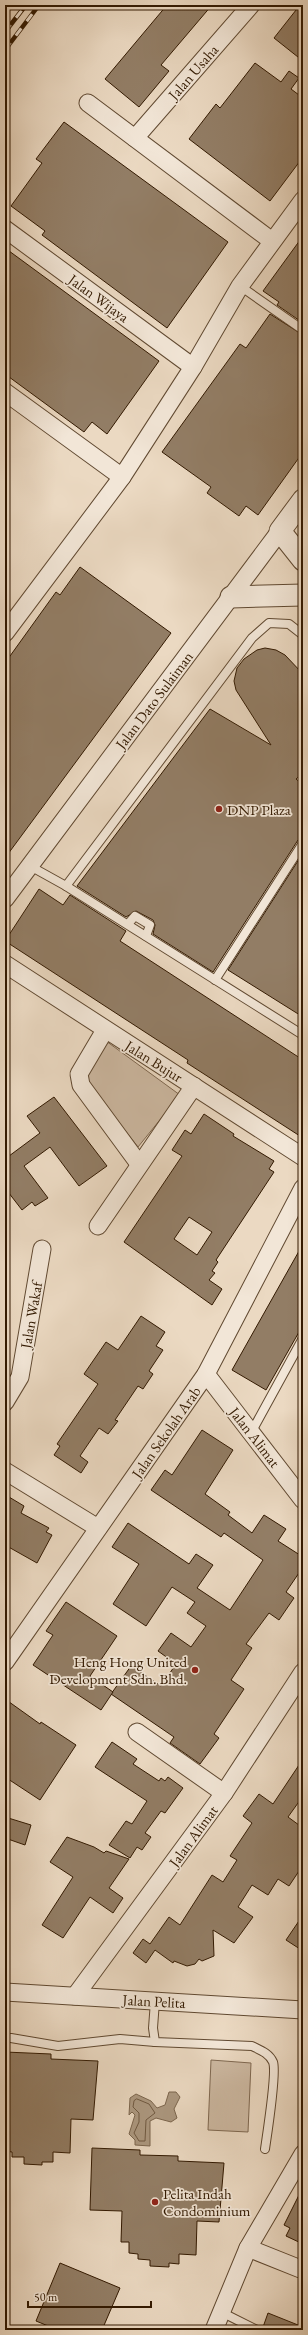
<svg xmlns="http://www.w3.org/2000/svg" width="308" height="2335" font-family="'EB Garamond',serif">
<rect width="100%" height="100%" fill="#ebd9c2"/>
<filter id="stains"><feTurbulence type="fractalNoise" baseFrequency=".005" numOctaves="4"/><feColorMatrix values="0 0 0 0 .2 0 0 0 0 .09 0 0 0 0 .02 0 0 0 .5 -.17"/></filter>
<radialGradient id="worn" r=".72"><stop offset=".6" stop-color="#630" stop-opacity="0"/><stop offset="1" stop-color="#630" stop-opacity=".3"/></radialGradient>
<g fill="#ccb8a1" stroke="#7f6851">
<polygon points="106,1041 180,1095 138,1147 88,1083 88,1071"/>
<polygon points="211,2060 251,2063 248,2132 208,2130"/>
</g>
<polygon fill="#ac9880" stroke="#7b654d" points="169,2092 176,2092 180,2097 174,2109 177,2118 171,2122 156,2118 150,2121 150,2146 135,2145 135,2140 129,2134 135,2115 132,2112 129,2115 130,2098 136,2094 151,2101 157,2108 165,2105"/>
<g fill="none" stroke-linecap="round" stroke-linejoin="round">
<polygon stroke="#6f5840" stroke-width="1" points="137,2099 149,2104 155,2113 146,2120 145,2141 139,2141 134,2133 139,2122 139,2113 133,2107 134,2101"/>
</g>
<g fill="#927d65" stroke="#321901" fill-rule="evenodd">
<polygon points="167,5 212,5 161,65 169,71 139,107 105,79"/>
<polygon points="300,5 303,5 303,61 274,38"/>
<polygon points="255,63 281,82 289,71 299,78 291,89 303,98 303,157 270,201 189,139 216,104 220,108"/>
<polygon points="64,122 228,242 167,328 42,235 45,231 11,206 42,163 36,159"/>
<polygon points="303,236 303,323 277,305 279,302 263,291"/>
<polygon points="5,248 159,361 107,434 92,422 84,432 5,374"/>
<polygon points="270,314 303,335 303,452 258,515 246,506 239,516 207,493 211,487 162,452 240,344 246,348"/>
<polygon points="80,567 171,633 5,858 5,663 56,592 60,595"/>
<polygon points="265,648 276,650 285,655 303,674 303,773 296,779 303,785 303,838 298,840 213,972 153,934 155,925 153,920 136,911 126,917 77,886 210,709 271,745 236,690 234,681 237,668 244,659 257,650"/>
<polygon points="303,853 303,1017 228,970"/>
<polygon points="39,889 63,905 70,895 126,931 120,941 303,1060 303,1138 187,1063 188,1060 5,941"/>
<polygon points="54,1097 107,1166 79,1186 50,1147 24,1166 48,1198 35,1206 32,1202 22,1210 5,1188 5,1159 40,1133 27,1116"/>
<path d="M204,1114L234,1134L233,1136L274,1161L269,1169L274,1172L216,1260L218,1262L212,1271L215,1273L209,1280L222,1289L212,1305L124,1242L182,1156L172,1150L185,1130L191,1134ZM189,1217L212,1232L197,1255L174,1239Z"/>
<polygon points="303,1244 303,1325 266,1390 232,1370"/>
<polygon points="141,1316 165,1332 156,1346 163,1350 149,1371 153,1374 143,1389 138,1386 115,1420 118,1421 108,1434 99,1428 80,1456 88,1462 81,1473 54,1455 60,1446 57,1444 98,1384 84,1374 106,1342 118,1350"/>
<polygon points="202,1430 233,1450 205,1494 230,1512 228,1515 252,1533 264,1515 286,1529 278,1541 303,1557 303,1567 286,1592 294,1598 279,1620 269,1613 246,1644 252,1648 231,1680 244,1689 214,1734 219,1738 200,1764 170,1743 174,1737 111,1694 131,1666 161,1686 176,1664 158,1651 171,1633 191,1647 206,1626 187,1613 195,1602 172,1587 146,1626 113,1604 139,1564 112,1547 128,1523 189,1564 196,1554 213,1565 197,1588 230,1610 263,1560 224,1533 221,1537 151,1490 165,1470 172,1475"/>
<polygon points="9,1497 24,1506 21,1513 49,1528 46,1532 52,1535 37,1563 5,1545 5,1504"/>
<polygon points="66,1602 117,1636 90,1676 113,1692 101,1710 33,1665 53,1635 46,1631"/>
<polygon points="5,1699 40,1724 41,1722 76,1745 40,1800 5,1777"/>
<polygon points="112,1742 137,1759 133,1764 159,1781 161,1778 165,1781 168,1777 183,1788 165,1813 161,1811 145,1833 151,1837 142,1850 137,1847 130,1858 109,1845 126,1821 132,1824 147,1801 95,1767"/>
<polygon points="303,1759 303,1796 288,1817 303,1828 303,1865 289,1886 278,1879 268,1895 252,1885 238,1907 253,1917 234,1943 213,1930 214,1956 202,1961 199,1959 195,1964 187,1966 174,1961 173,1963 155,1950 146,1963 133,1953 143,1939 150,1944 169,1917 180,1925 212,1875 223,1882 237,1860 230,1856 252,1823 243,1816 259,1794 273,1804"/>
<polygon points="5,1817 31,1825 25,1845 5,1838"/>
<polygon points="67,1837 94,1847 104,1853 106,1851 129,1859 109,1888 123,1898 113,1913 90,1897 63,1938 42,1925 73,1877 50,1862"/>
<polygon points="303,1915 303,1951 286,1940"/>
<polygon points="5,2052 51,2054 51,2059 98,2061 93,2120 71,2119 70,2153 53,2152 53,2162 42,2162 42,2165 24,2164 24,2157 12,2157 12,2152 5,2151"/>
<polygon points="92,2148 140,2150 140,2155 178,2156 178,2161 224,2163 219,2222 197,2221 196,2255 179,2254 179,2264 169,2263 169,2267 150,2266 150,2260 138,2259 138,2254 129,2253 129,2242 121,2242 122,2211 90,2210"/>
<polygon points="303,2187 303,2244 286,2236 290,2228 284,2225"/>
<polygon points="60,2263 120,2288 102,2330 58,2330 36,2321"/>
<polygon points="268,2313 303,2327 303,2330 262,2330"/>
</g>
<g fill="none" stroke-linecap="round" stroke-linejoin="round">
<defs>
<g id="service">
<polyline points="240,286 303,330"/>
<polyline points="30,866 66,886 303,1035"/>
<polyline points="66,886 252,638 269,623 289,624 303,635"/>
<polyline points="128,924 135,916 150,925 146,936"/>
<polyline points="215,980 303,843"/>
<polyline points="252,1431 303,1338"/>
<path d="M155,2001L153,2028L155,2042L252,2046C260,2050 269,2053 273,2062C277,2072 267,2135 265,2149"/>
<polyline points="11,2038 58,2046 120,2039 155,2042"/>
<polyline points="221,2312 257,2330"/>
</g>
<g id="minor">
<polyline points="88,103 272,241"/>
<polyline points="135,138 251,5"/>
<polyline points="5,229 193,367"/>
<polyline points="5,392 122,477"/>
<polyline points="5,633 122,477 193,367 240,286 303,200"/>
<polyline points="5,899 280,531"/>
<polyline points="5,964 303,1157"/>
<polyline points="105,1030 79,1074 81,1085 139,1164"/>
<polyline points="98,1226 194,1086"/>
<polyline points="206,1374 303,1500"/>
<polyline points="5,1402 20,1377 42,1249"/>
<polyline points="5,1471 98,1528"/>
<polyline points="5,1662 206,1374 303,1188"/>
<polyline points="137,1732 224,1793"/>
<polyline points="5,1992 303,2010"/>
<polyline points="75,1996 224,1793 303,1672"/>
<polyline points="248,2248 303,2270"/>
<polyline points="214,2330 248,2248 303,2154"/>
</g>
<g id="tertiary">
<polyline points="303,500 280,531 303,560"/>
<polyline points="231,597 303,595"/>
</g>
</defs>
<use href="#service" stroke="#604931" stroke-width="10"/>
<use href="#minor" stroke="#604931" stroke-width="19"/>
<use href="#tertiary" stroke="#604931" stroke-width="23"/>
<use href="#service" stroke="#f2e6d7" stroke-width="8"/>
<use href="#minor" stroke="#f2e6d7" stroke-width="17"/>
<use href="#tertiary" stroke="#f2e6d7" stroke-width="21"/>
<defs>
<g id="rail">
<polyline points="5,32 26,5"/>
<polyline points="5,50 39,5"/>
</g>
</defs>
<use href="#rail" stroke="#321901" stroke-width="4.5"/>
<use href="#rail" stroke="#f2e6d7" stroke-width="3" stroke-dasharray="9" stroke-linecap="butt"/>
</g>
<g fill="#8f2418" stroke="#f2e6d7" stroke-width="1.5">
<circle cx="219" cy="809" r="4"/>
<circle cx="195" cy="1670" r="4"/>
<circle cx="155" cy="2202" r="4"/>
</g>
<g text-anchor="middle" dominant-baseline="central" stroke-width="3.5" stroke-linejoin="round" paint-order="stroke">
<g font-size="15" fill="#321901" stroke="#f2e6d7">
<text transform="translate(193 72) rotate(-49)">Jalan Usaha</text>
<text transform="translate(99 298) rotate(36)">Jalan Wijaya</text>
<text transform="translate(154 700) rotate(-53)">Jalan Dato Sulaiman</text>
<text transform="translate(154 1061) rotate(32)">Jalan Bujur</text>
<text transform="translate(31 1315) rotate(-80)">Jalan Wakaf</text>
<text transform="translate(166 1432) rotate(-55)">Jalan Sekolah Arab</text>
<text transform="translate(255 1437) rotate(52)">Jalan Alimat</text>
<text transform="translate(193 1836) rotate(-54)">Jalan Alimat</text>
<text transform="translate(154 2001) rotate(3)">Jalan Pelita</text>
</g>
<g font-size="15" fill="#321901" stroke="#f2e6d7" text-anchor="start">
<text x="227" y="809">DNP Plaza</text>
<text x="187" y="1661" text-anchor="end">Heng Hong United<tspan x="187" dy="17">Development Sdn. Bhd.</tspan></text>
<text x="163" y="2193">Pelita Indah<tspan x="163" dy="17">Condominium</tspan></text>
</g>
</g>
<rect width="308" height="2335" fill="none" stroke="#ebd9c2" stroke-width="20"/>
<rect x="6" y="6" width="296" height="2323" fill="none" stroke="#321901" stroke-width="2"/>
<rect x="10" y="10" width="288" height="2315" fill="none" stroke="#321901"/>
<path d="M28 2301v6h123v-6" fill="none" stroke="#321901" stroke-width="2"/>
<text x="34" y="2301" font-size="12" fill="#321901" stroke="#f2e6d7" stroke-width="3" paint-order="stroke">50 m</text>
<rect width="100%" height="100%" filter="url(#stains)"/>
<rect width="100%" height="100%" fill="url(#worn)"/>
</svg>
